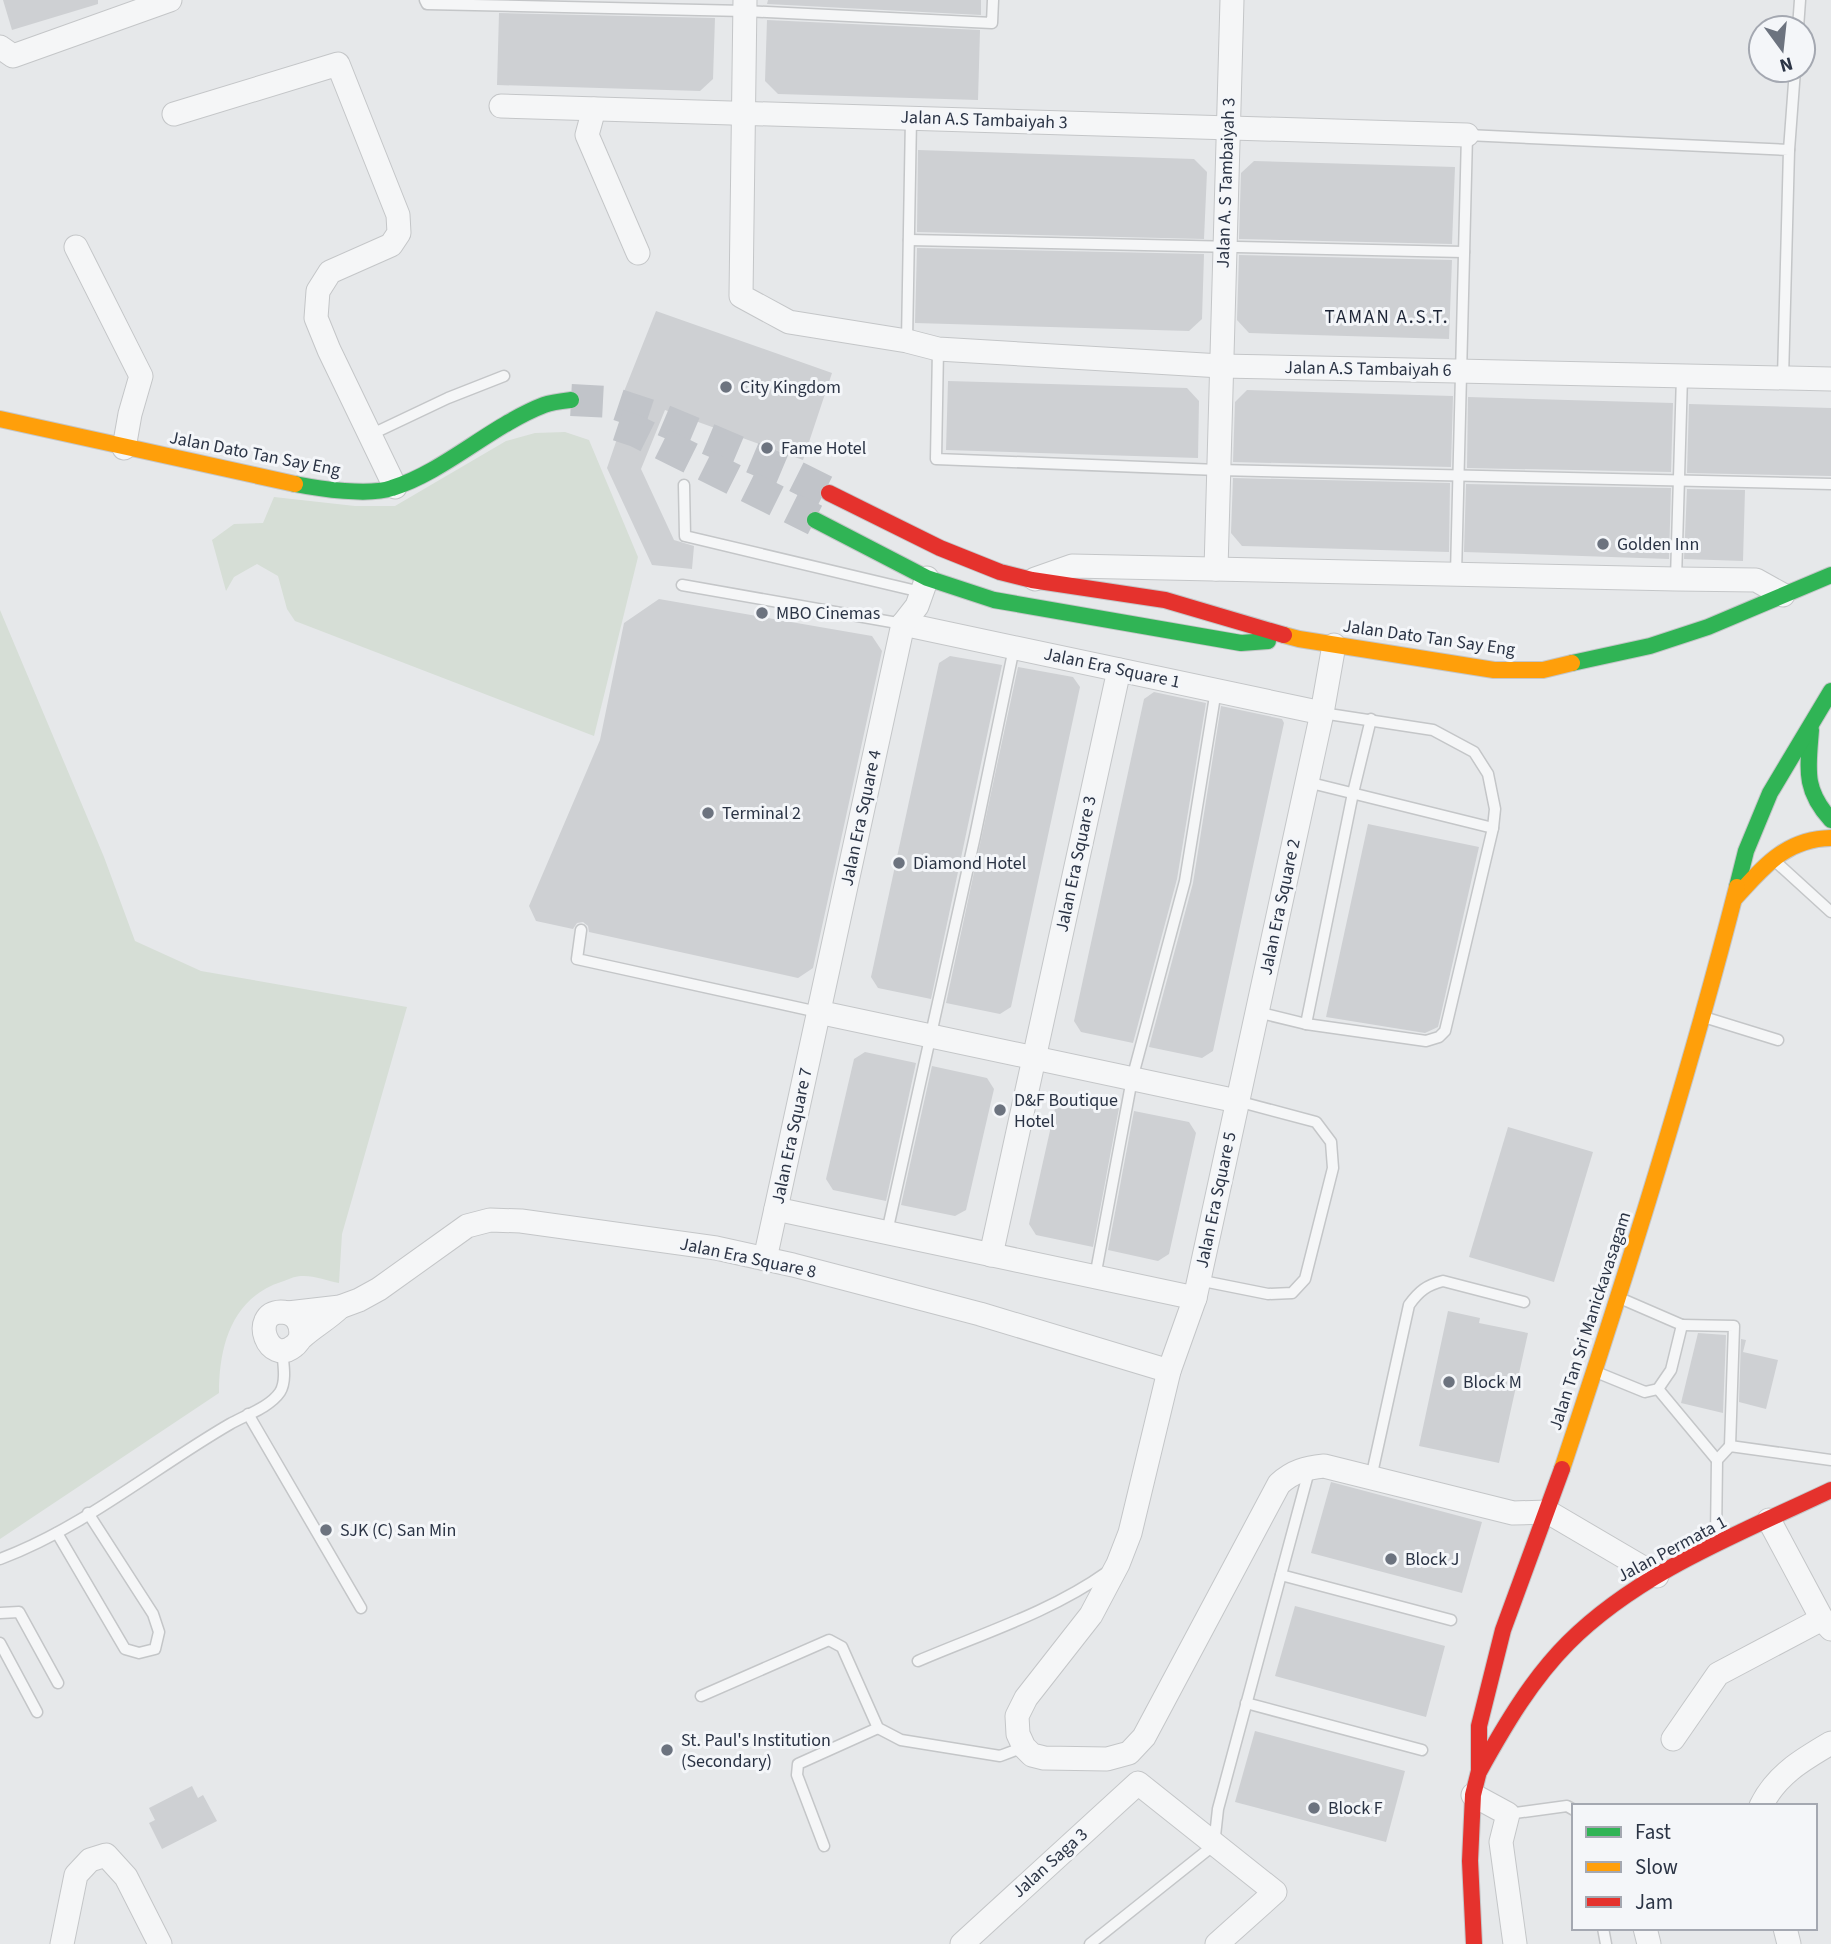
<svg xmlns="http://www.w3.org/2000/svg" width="1831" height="1944" font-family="'Source Sans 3',sans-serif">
<rect width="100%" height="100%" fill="#e6e8ea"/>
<g fill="#d6ded6">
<polygon points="565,432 589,440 638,557 594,736 295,621 287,609 278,576 257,564 234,577 226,591 212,540 234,524 263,523 274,497 355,506 395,506 506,441 535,433"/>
<path d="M0,610L104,857L135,941L201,971L407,1007L342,1234L339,1283C328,1281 313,1275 301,1276C295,1276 287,1280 281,1282C232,1298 219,1346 219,1393L0,1539Z"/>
</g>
<g fill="#ced0d3">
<polygon points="3,0 98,0 98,4 12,30"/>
<polygon points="768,0 981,0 981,15 767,4"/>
<polygon points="499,13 715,18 713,79 700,91 497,85"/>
<polygon points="767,20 980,30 978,100 778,94 765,81"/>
<polygon points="918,150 1194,159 1207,172 1204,239 917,232"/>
<polygon points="1254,161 1455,167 1452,244 1239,239 1241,173"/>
<polygon points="917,248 1204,254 1202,319 1189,331 915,323"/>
<polygon points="1239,255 1452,260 1449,339 1249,333 1237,320"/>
<polygon points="656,311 832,373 803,460 665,410 641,469 674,540 694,546 692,569 652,565 607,468 631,398 623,394"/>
<polygon points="948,381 1187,388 1199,401 1198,458 946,450"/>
<polygon points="1247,390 1453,396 1451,467 1233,462 1235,402"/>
<polygon points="1468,397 1673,403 1671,472 1467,468"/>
<polygon points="1689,404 1831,408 1831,476 1687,473"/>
<polygon points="1233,478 1450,483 1449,552 1242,546 1231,533"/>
<polygon points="1466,484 1671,488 1669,559 1464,552"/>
<polygon points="1687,489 1745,490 1743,561 1684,559"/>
<polygon points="659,599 872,636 882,651 813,968 798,978 589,932 588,926 583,922 577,923 573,929 536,921 529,906 600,740 624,623"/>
<polygon points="950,656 1002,665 931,999 878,988 871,977 939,663"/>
<polygon points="1018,667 1073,677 1080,687 1011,1007 1000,1014 946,1003"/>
<polygon points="1154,692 1206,703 1177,879 1133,1043 1081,1032 1074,1021 1144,699"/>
<polygon points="1221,706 1282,719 1284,723 1213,1051 1202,1058 1149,1047 1193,883"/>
<polygon points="1368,824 1479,847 1438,1027 1425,1033 1326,1017"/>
<polygon points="865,1052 916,1063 886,1201 833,1190 826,1179 854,1059"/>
<polygon points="932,1066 987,1078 994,1089 966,1210 955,1216 901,1205"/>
<polygon points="1067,1097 1119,1108 1093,1247 1036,1235 1029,1224 1056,1104"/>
<polygon points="1134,1111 1189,1122 1196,1133 1169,1254 1158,1261 1108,1250"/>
<polygon points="1508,1127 1593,1152 1554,1282 1469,1257"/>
<polygon points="1448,1311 1480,1318 1479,1323 1528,1333 1499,1463 1419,1446"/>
<polygon points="1698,1333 1726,1335 1723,1413 1681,1403"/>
<polygon points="1741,1339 1746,1340 1743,1352 1778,1360 1766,1409 1739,1402"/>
<polygon points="1331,1482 1482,1522 1462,1593 1311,1553"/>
<polygon points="1295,1606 1445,1646 1426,1717 1275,1676"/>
<polygon points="1255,1731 1405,1771 1386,1842 1235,1802"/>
<polygon points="192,1786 198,1798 203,1795 217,1821 162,1849 149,1823 155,1820 149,1808"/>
</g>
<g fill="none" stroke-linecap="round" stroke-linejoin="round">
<g stroke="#c1c4c9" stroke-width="32" stroke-dasharray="32 16" stroke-linecap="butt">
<polyline points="571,400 610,402 658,418 789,473 829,493"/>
<polyline points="618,425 636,431 815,520"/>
</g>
<defs>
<g id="lane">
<polyline points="425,0 427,4 745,11 992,23 993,0"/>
<polyline points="1798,28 1800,0"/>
<polyline points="1789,150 1795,70"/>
<polyline points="909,240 1464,252"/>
<polyline points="907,341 911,118"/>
<polyline points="938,349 936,459 1218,470 1831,484"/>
<polyline points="370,435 448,398 504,376"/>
<polyline points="684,485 685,536 921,592"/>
<polyline points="1456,574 1467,135 1789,150 1783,378"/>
<polyline points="1676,579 1682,376"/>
<polyline points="682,585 903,624"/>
<polyline points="1307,782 1493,828"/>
<polyline points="1776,862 1831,912"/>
<polyline points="581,930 577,959 818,1012"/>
<polyline points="1257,1012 1306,1024 1353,793 1371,719"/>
<polyline points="1707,1018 1778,1040"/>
<polyline points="1306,1024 1426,1041 1439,1037 1445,1031 1493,828 1495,809 1488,774 1474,752 1433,730 1322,713"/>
<polyline points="887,1232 975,836 1014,648"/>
<polyline points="1095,1277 1132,1079 1185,881 1216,690"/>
<polyline points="1198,1280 1268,1294 1292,1293 1305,1279 1333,1168 1331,1142 1316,1122 1237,1101"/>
<polyline points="1682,1325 1734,1326 1730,1446"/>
<polyline points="1596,1372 1645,1392 1658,1389 1671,1370 1682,1325 1622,1299"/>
<polyline points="1658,1389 1717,1460"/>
<polyline points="248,1414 361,1608"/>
<path d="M1371,1478L1409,1305C1419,1291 1427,1285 1443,1281L1524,1302"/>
<polyline points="57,1533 125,1649 139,1653 155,1649 159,1632 153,1614 88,1513"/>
<polyline points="1716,1539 1717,1460 1730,1446 1831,1460"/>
<path d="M0,1559C83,1528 154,1468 230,1424C246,1415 270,1407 280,1392C287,1381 283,1362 282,1350"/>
<polyline points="1281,1575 1451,1620"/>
<polyline points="0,1613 19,1612 58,1683"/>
<polyline points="0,1643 37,1712"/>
<path d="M918,1661C981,1634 1051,1612 1107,1572"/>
<polyline points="701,1696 829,1640 842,1647 878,1728 901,1740 1000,1756 1024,1747"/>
<polyline points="1246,1703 1422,1750"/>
<polyline points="1508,1814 1567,1806 1574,1810"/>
<polyline points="824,1846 797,1775 798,1764 878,1728"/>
<polyline points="1603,1928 1606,1944"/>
<polyline points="1090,1944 1214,1845 1218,1809 1310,1467"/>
</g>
<g id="street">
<polyline points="745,0 741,296 789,322 907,341 938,349 1221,366 1831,379"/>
<polyline points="0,47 13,56 170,0"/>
<polyline points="501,106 1467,135"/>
<polyline points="594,109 587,135 638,253"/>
<polyline points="174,114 338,64 398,215 399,233 391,245 330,272 318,291 316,318 329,350 395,487"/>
<polyline points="76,247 141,376 130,414 124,448"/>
<polyline points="1216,569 1232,0"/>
<polyline points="1035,579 1072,566 1676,579 1756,580 1783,595"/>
<polyline points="903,624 1322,713"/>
<path d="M1334,645L1322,713L1195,1298L1169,1371L1130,1533L1118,1564L1091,1615L1026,1698L1017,1716L1018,1734L1024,1747L1032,1755L1044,1758L1107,1759L1129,1753L1144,1737L1279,1484C1293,1471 1306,1468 1324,1466L1513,1513L1548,1512L1657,1576"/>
<polyline points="818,1012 1237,1101"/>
<polyline points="776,1209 1195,1298"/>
<polyline points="991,1255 1119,670"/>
<polyline points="765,1259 903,624 917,606 927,578"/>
<polyline points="288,1313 340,1307 359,1300 379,1289 467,1226 490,1220 521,1221 716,1248 793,1265 980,1314 1169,1371"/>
<path d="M300,1339C303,1326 297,1312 281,1312C249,1313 268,1367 294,1346C297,1344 299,1340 301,1338C314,1326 328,1319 340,1307"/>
<polyline points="1769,1520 1822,1619 1831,1629"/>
<polyline points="1673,1739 1718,1674 1822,1619"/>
<polyline points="1473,1795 1508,1814 1501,1842 1515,1944"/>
<path d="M1761,1806C1776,1775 1802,1760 1831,1743"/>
<polyline points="1645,1928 1649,1944"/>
<polyline points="1785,1928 1789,1944"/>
<polyline points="62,1944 76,1875 90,1860 106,1855 126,1877 160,1944"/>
<polyline points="962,1944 1138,1783 1275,1892 1217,1944"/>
</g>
<g id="fast">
<path d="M295,484C320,489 369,496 392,488C444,472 492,425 544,405C552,402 562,401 571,400"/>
<polyline points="815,520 927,578 994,600 1241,643 1268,641"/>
<polyline points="1572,663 1650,646 1708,627 1831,575"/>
<path d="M1811,730C1808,769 1803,789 1831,820"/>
<polyline points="1737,887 1746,851 1770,793 1831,691"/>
</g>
<g id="slow">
<polyline points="0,419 295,484"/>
<polyline points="1284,635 1299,639 1494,670 1543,670 1572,663"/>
<path d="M1735,898C1764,867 1785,839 1831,838"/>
<path d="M1562,1469C1626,1277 1687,1083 1737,887"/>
</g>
<g id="jam">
<polyline points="829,493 940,548 1000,572 1032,580 1165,600 1284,635"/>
<path d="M1480,1770C1505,1725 1532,1679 1568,1643C1640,1571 1741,1533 1831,1490"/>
<polyline points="1474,1944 1470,1861 1473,1795 1479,1771 1479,1726 1503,1630 1562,1469"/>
</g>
</defs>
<use href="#lane" stroke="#c4c6c8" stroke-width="13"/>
<use href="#street" stroke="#c4c6c8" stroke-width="25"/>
<use href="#fast" stroke="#c4c6c8" stroke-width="18"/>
<use href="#slow" stroke="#c4c6c8" stroke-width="18"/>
<use href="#jam" stroke="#c4c6c8" stroke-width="18"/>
<use href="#lane" stroke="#f5f6f7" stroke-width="10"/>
<use href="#street" stroke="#f5f6f7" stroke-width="23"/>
<use href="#fast" stroke="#30b455" stroke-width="16"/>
<use href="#slow" stroke="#ff9f0a" stroke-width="16"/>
<use href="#jam" stroke="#e5322d" stroke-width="16"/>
</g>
<g fill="#6c737f" stroke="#f4f6f9" stroke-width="2.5">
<circle cx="726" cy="387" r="7"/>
<circle cx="767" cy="448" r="7"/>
<circle cx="1603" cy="544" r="7"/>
<circle cx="762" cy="613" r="7"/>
<circle cx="708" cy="813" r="7"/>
<circle cx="899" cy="863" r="7"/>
<circle cx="1000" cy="1110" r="7"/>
<circle cx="1449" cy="1382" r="7"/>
<circle cx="326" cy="1530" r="7"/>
<circle cx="1391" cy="1559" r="7"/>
<circle cx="667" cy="1750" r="7"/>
<circle cx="1314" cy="1808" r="7"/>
</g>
<g text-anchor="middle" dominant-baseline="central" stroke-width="6" stroke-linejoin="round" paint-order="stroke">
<g font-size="18" fill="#2b3445" stroke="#f4f6f9">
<text transform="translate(984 120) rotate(2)">Jalan A.S Tambaiyah 3</text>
<text transform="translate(1226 183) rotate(-88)">Jalan A. S Tambaiyah 3</text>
<text transform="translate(1368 369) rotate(1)">Jalan A.S Tambaiyah 6</text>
<text transform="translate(255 454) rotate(11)">Jalan Dato Tan Say Eng</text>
<text transform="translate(1429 638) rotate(8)">Jalan Dato Tan Say Eng</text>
<text transform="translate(1112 668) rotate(12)">Jalan Era Square 1</text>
<text transform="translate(861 818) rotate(-78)">Jalan Era Square 4</text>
<text transform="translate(1076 864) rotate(-78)">Jalan Era Square 3</text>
<text transform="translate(1280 907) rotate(-78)">Jalan Era Square 2</text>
<text transform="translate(792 1136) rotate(-78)">Jalan Era Square 7</text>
<text transform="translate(1216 1200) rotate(-78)">Jalan Era Square 5</text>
<text transform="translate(748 1258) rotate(12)">Jalan Era Square 8</text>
<text transform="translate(1590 1321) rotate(-72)">Jalan Tan Sri Manickavasagam</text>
<text transform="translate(1672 1549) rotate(-28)">Jalan Permata 1</text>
<text transform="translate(1050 1863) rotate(-42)">Jalan Saga 3</text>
</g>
<g font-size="18" fill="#2b3445" stroke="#f4f6f9" text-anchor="start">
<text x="740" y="387">City Kingdom</text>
<text x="781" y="448">Fame Hotel</text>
<text x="1617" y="544">Golden Inn</text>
<text x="776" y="613">MBO Cinemas</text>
<text x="722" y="813">Terminal 2</text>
<text x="913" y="863">Diamond Hotel</text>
<text x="1014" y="1100">D&amp;F Boutique<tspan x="1014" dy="21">Hotel</tspan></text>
<text x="1463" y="1382">Block M</text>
<text x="340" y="1530">SJK (C) San Min</text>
<text x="1405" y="1559">Block J</text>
<text x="681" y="1740">St. Paul's Institution<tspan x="681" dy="21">(Secondary)</tspan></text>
<text x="1328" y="1808">Block F</text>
</g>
<g font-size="19" letter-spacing="2" fill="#1d2536" stroke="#f4f6f9">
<text x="1387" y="317">TAMAN A.S.T.</text>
</g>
</g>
<rect x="1572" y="1804" width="245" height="126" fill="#f4f6f9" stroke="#a4a8b1" stroke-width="2"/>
<rect x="1586" y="1827" width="35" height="10" fill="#30b455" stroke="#a4a8b1" stroke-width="2"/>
<text x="1635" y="1839" font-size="21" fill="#2b3445">Fast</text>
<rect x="1586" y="1862" width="35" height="10" fill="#ff9f0a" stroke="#a4a8b1" stroke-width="2"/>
<text x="1635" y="1874" font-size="21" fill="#2b3445">Slow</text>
<rect x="1586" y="1897" width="35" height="10" fill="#e5322d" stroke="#a4a8b1" stroke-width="2"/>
<text x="1635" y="1909" font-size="21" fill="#2b3445">Jam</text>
<g transform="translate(1782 49) rotate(165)"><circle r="33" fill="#f4f6f9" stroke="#a4a8b1" stroke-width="2"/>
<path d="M0-5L12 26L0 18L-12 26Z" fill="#6c737f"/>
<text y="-10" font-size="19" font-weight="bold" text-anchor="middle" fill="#2b3445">N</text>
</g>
</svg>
